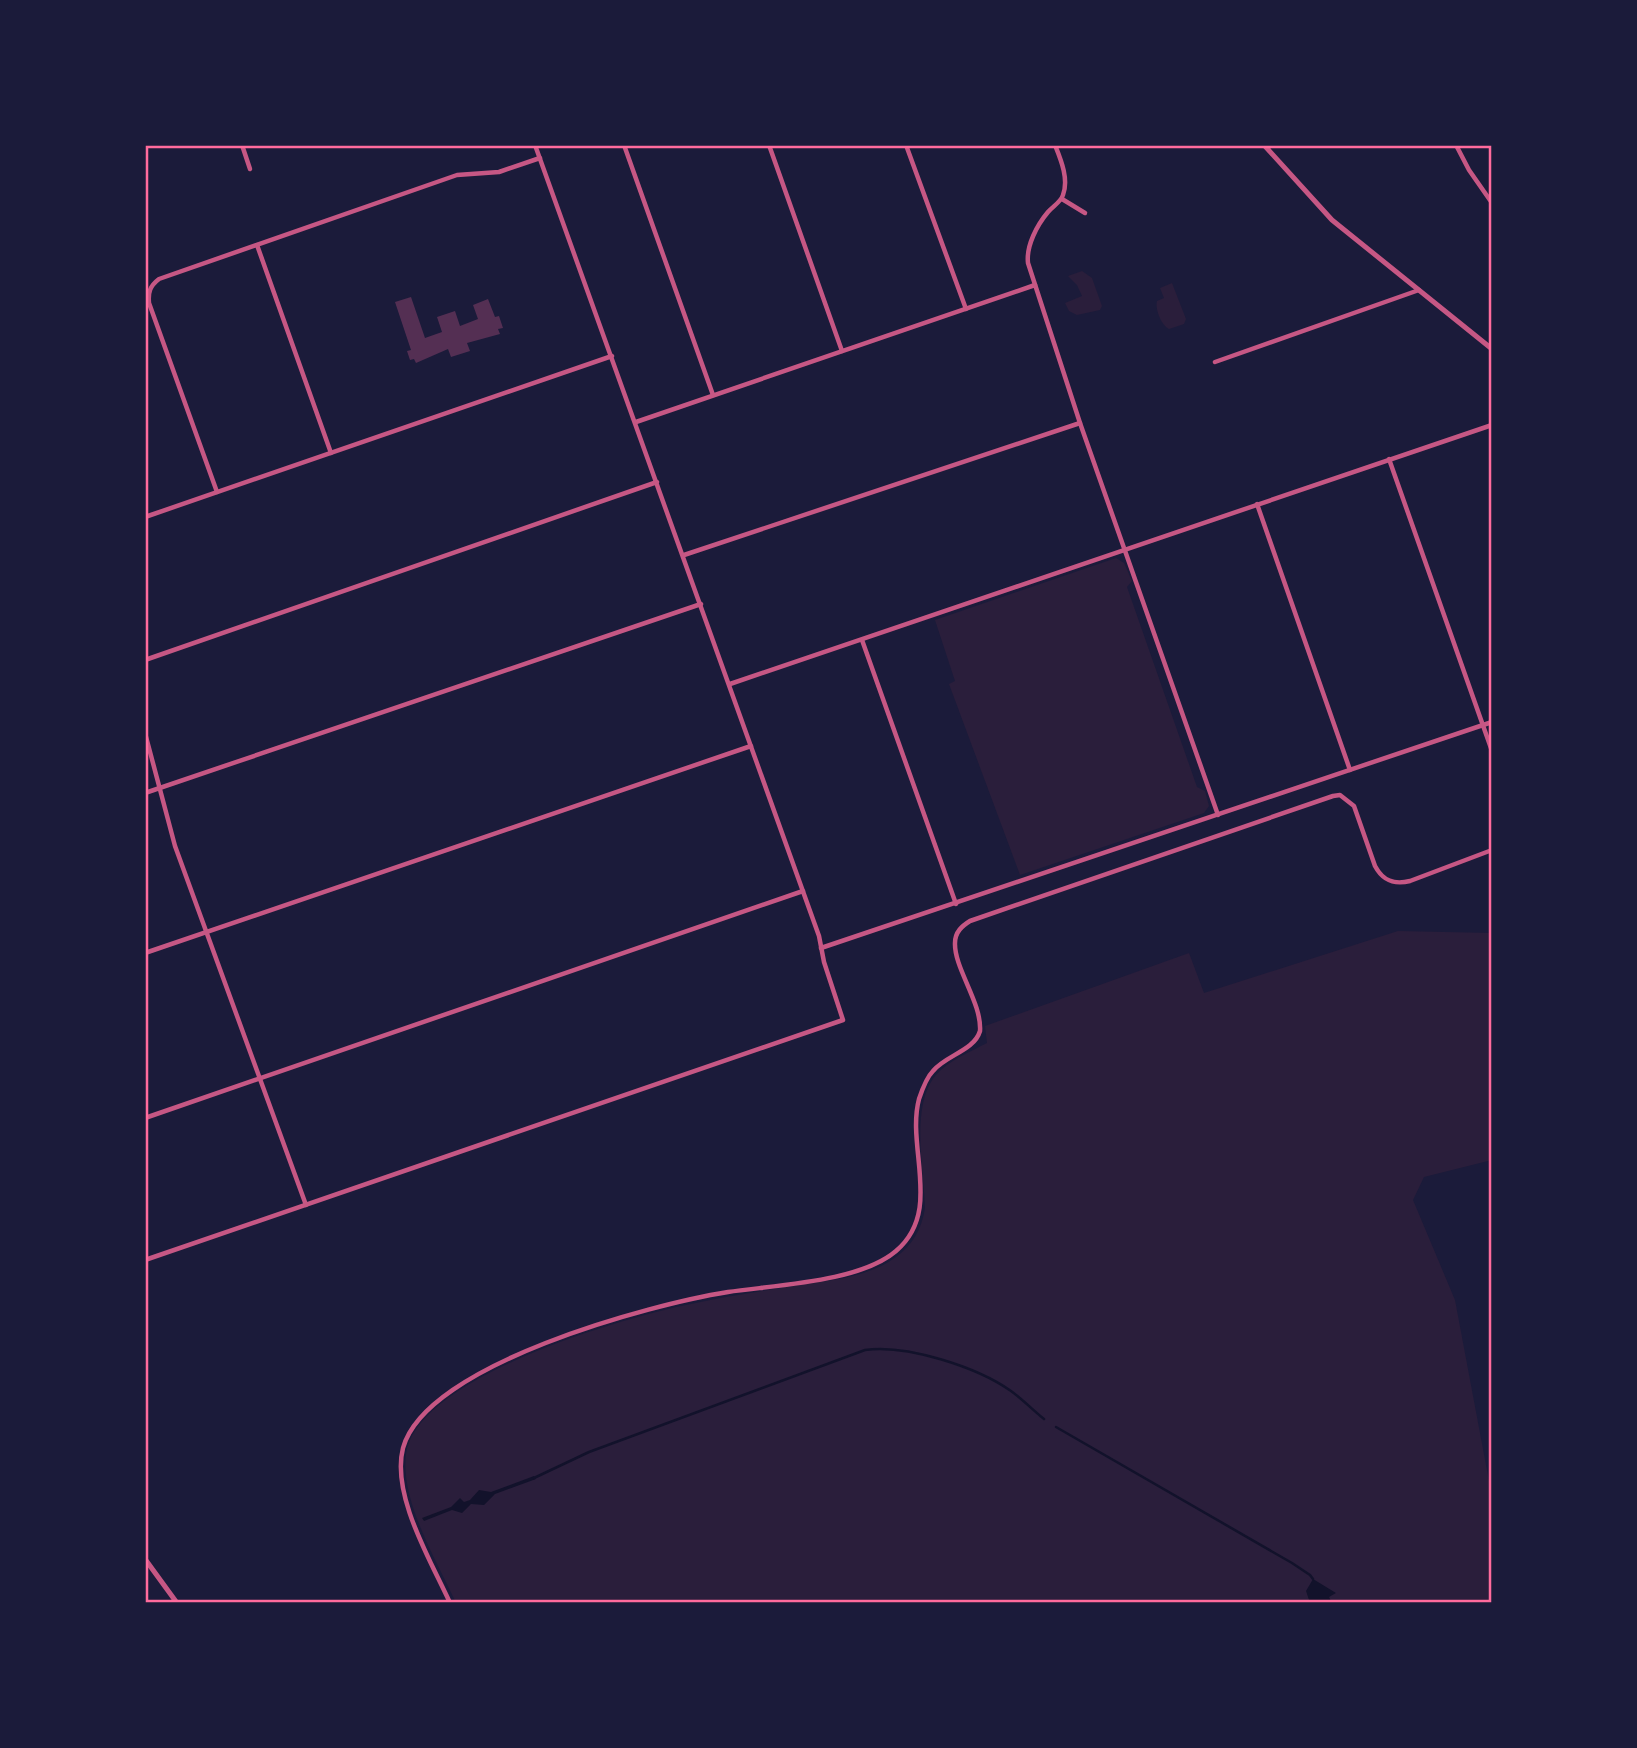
<svg xmlns="http://www.w3.org/2000/svg" width="1637" height="1748" font-family="'Space Grotesk',sans-serif">
<rect width="100%" height="100%" fill="#1b1b3a"/>
<g fill="#2a1e3b">
<polygon points="1082,271 1092,278 1102,306 1100,310 1077,315 1069,311 1065,303 1082,296 1077,285 1068,276"/>
<path d="M1172,283L1186,319L1184,324L1169,329C1161,325 1155,309 1157,301L1164,298L1160,288Z"/>
<polygon points="1116,558 1124,563 1132,581 1127,587 1197,787 1205,791 1209,806 1204,813 1020,875 949,684 955,681 935,620"/>
<path d="M1398,931L1492,933V1160L1424,1177L1413,1200L1455,1300L1492,1497V1603H456C437,1561 400,1501 406,1454C416,1377 625,1317 691,1304C727,1296 764,1291 800,1285C832,1280 869,1277 896,1257C913,1245 922,1228 925,1208C924,1171 910,1105 936,1075C949,1060 970,1052 987,1043L985,1026L1189,953L1204,993Z"/>
</g>
<g fill="#12122b">
<polygon points="534,1476 536,1479 495,1494 484,1505 471,1504 462,1513 452,1510 424,1521 422,1518 451,1507 460,1498 464,1502 470,1500 479,1490 491,1492"/>
<polygon points="1313,1579 1336,1593 1329,1597 1332,1603 1310,1603 1306,1591"/>
</g>
<g fill="none" stroke-linecap="round" stroke-linejoin="round">
<g stroke="#12122b" stroke-width="2.5">
<polyline points="1056,1427 1292,1563 1310,1575 1313,1579"/>
<path d="M534,1478L589,1452L865,1350C906,1344 977,1367 1011,1391C1022,1399 1033,1410 1044,1419"/>
</g>
</g>
<polygon fill="#542f53" points="411,297 425,338 442,332 437,317 455,311 460,326 478,319 473,305 488,299 495,317 499,316 503,328 498,329 500,334 467,343 470,351 451,357 448,349 416,363 414,359 410,360 407,351 411,350 395,302"/>
<g fill="none" stroke-linecap="round" stroke-linejoin="round">
<g stroke="#c65784" stroke-width="4.5">
<polyline points="242,145 250,169"/>
<polyline points="624,145 713,395"/>
<polyline points="769,145 842,351"/>
<polyline points="906,145 966,309"/>
<path d="M1055,145C1061,160 1069,179 1063,195C1061,202 1053,206 1048,212C1037,225 1026,246 1028,263L1080,423L1218,815"/>
<polyline points="1456,145 1469,170 1492,203"/>
<polyline points="1062,199 1085,213"/>
<polyline points="257,245 331,453"/>
<polyline points="1215,362 1419,290"/>
<polyline points="636,422 1035,285"/>
<polyline points="1389,459 1492,751"/>
<path d="M217,492L149,303C148,292 150,286 159,279L457,175L499,172L540,158"/>
<polyline points="1257,504 1350,770"/>
<polyline points="145,517 612,356"/>
<polyline points="684,555 1080,423"/>
<polyline points="862,640 956,904"/>
<polyline points="145,660 657,482"/>
<polyline points="730,684 1492,425"/>
<polyline points="145,733 175,846 306,1205"/>
<polyline points="145,793 701,604"/>
<polyline points="821,948 1492,722"/>
<polyline points="145,953 751,746"/>
<polyline points="145,1118 803,891"/>
<polyline points="145,1260 843,1020 824,962 819,936 535,145"/>
<path d="M450,1603C431,1561 391,1495 403,1448C426,1364 652,1304 728,1292C776,1285 860,1282 896,1251C943,1211 906,1148 919,1099C922,1090 926,1078 933,1071C946,1055 974,1051 980,1031C982,1003 954,968 955,943C955,932 962,926 970,921L1333,796L1340,795L1354,806L1375,866C1383,881 1394,885 1410,881L1492,850"/>
</g>
<g stroke="#c65784" stroke-width="5">
<polyline points="1264,145 1332,220 1492,349"/>
<polyline points="145,1559 177,1603"/>
</g>
</g>
<rect width="1637" height="1748" fill="none" stroke="#1b1b3a" stroke-width="294"/>
<rect x="147" y="147" width="1343" height="1454" fill="none" stroke="#ff6b9d" stroke-width="2.5"/>
</svg>
